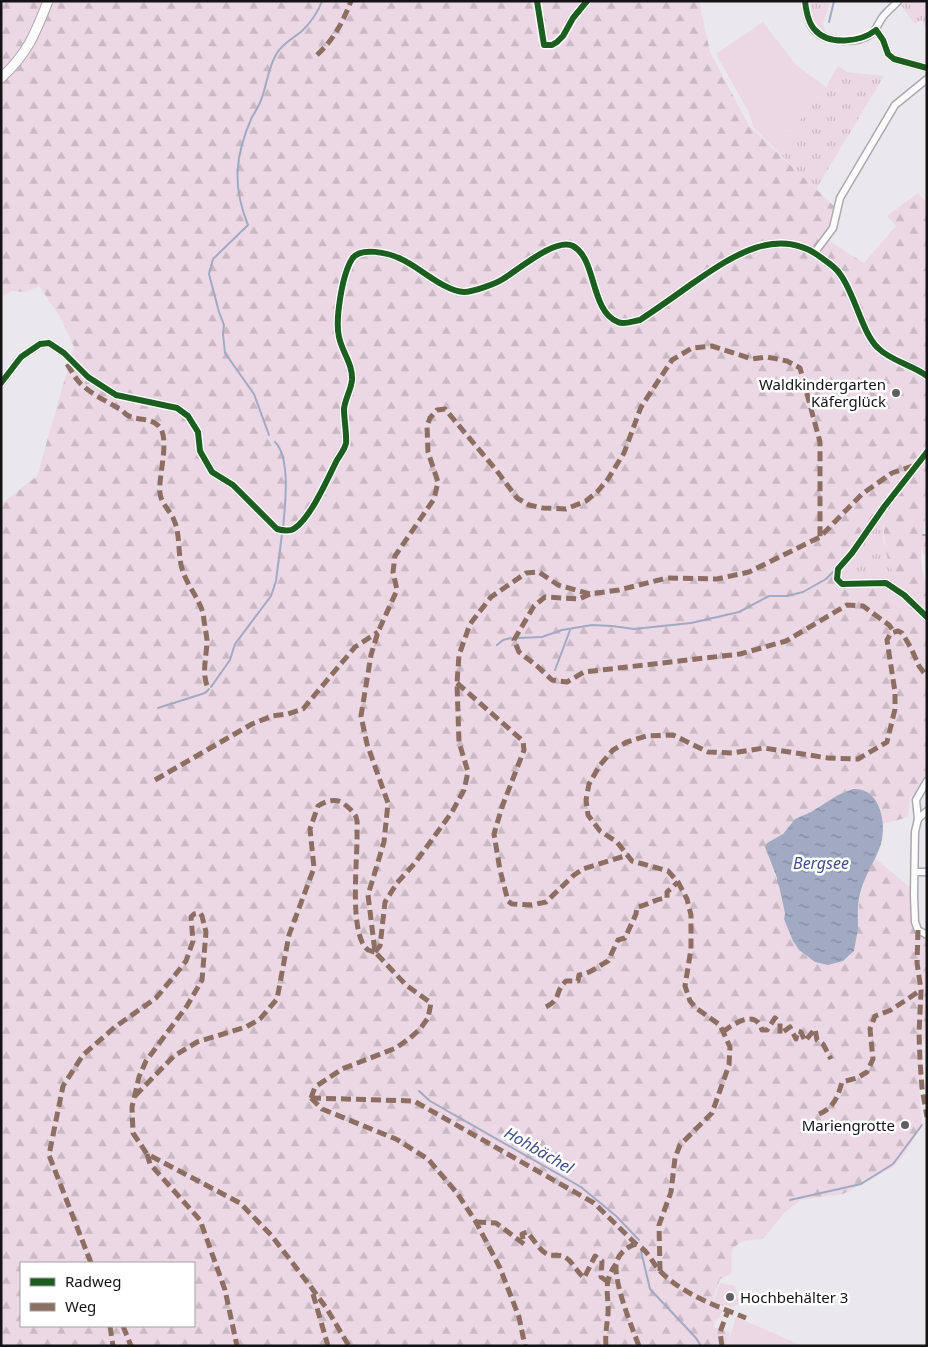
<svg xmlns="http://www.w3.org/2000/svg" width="928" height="1347" font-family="'Noto Sans',sans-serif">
<defs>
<pattern id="grass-tufts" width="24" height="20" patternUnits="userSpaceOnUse" patternTransform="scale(1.25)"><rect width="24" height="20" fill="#ecd8e4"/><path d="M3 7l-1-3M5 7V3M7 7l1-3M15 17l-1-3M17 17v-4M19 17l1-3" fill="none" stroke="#cab8c3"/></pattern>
<pattern id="forest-firs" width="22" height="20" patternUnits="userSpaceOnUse" patternTransform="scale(1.25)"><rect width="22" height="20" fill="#ecd8e4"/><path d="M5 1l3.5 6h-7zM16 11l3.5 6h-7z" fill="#cab8c3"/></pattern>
<pattern id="water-ripples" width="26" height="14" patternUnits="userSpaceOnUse" patternTransform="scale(1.25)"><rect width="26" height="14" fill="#a2a9c3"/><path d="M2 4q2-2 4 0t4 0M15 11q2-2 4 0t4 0" fill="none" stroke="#83889d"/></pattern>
</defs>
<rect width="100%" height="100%" fill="#eae8ec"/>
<g fill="url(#grass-tufts)">
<polygon points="805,1 830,1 823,24 826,33 824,37 814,30"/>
<polygon points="902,1 927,1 927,29 921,20 914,24 900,3"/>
<polygon points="838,66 847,72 884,76 816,189 776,150 826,87"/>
<polygon points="884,507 883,540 904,595 842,584 838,569"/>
<polygon points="720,1283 735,1286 740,1304 733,1307 725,1304 723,1306 713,1303"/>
</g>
<g fill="url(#forest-firs)" fill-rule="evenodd">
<path d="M1,1H43C32,31 26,50 1,72Z"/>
<path d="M52,1H699L710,52L749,126L834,206L830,215L829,241L864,263L896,226L887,216L918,193L927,203V450L915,459L886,504L922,465L927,456V507L923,534L927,532V555H923L922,544C920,559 921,572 927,586V781L910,798L908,817L883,824L878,803L838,795L811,812L795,819L783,834L767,843L769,860L779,886L785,913L784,919L793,941L799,950L809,958L843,961L850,956L855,944L860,896L865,879L875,858L907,885L912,887L914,929L927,936V1033L922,1043V1079L919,1090L922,1123L912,1142L903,1156L893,1167L843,1194L801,1200L785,1212L763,1239L742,1241L732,1249L731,1274L720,1279L711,1305L723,1310L719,1318L716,1319L713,1327L730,1332L728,1343L736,1346H1V504L37,476L74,347L59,315L39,286L25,292L12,291L1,297V85L24,60L34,45ZM884,508C883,545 885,561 903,594L886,583L842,584L838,569ZM21,1263H194V1326H21Z"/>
</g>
<g fill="#ecd8e4">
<polygon points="763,22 796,65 826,87 776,150 754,128 748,111 716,54"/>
<polygon points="736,1317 803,1346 737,1346 728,1343"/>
</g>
<path fill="url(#water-ripples)" d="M853,789C880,787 887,823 881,844C875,862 864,876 860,894C857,906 858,917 858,928C857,936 855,944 854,951L843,961L828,965L815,962L799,950L793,941L784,919L785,913L779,886L777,882V878L765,847L767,843L783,834L795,819L811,812L838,795Z"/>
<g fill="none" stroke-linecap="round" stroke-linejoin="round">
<g stroke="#a2a9c3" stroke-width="2">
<polyline points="829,22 834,1"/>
<path d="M269,435L254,394L225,353L223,334L224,325L219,312L209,274L213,259L248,225C232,186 235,155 252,117C255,112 259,106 261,100C267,85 268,67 277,53C284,42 294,38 303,30C311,22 318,12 322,1"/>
<path d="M275,442C291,457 285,507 283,528"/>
<polyline points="923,535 927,535"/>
<polyline points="518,638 542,637 562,630 592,625 612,626 634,629 691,623 739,612 769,596 787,596 803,592 826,579 835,570"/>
<polyline points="497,645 503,640 511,638"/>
<polyline points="555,670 570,630"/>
<polyline points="211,687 230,660 235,644 271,596 276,581 282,534"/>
<polyline points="158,708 205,693 209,689"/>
<polyline points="419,1091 430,1101 581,1187 616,1216 639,1240"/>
<polyline points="790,1200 861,1184 893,1164 922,1125"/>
<polyline points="641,1251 650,1289 696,1338 701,1346"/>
</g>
<defs>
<g id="minor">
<path d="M805,1C806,10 808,24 815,31C827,43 857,44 871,34C876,30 878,24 882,18C886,12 893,7 898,1"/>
<polyline points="876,30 883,40 888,54 894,59 927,68"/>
<polyline points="815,252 833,228 840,198 895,105 927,79"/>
<path d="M1,383L21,357L40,344L49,343L64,353L88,377L116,395L177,408L188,416L198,432L200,451L212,472L233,485L277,529C284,531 290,532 295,528C311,517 328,478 337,460C340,455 345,449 346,443C347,436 344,419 344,409C345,399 351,390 352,380C353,364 342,352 339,337C335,320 342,275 352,259C360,246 389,253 401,259C418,266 445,292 464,292C473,292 495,284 503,279C518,270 556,237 573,246C597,259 590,311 618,322C624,325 633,321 640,320C658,308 675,296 693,283C731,257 779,223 823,259C829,263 836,268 840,274C855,294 862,333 878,348C891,361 912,365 927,376"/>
<polyline points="927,452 884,507 852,553 838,569 837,579 842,584 886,583 904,595 927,617"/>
<polyline points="927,781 916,800 918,819 915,832 914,895 915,922 918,930 927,935"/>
<polyline points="918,819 927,811"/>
<polyline points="915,872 927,872"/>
</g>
<path id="major" d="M1,78C28,53 35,34 48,1"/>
</defs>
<use href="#minor" stroke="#aba9ac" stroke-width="9"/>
<use href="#major" stroke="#aba9ac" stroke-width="11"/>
<use href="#minor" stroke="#fcfcfc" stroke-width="6"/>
<use href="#major" stroke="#fcfcfc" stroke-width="9"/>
<g stroke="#8d6e63" stroke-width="5" stroke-dasharray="10 5" stroke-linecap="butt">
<path d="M317,55C334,39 343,22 351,1"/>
<path d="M67,364C71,370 75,378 80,383C91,394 106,401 118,408C122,409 124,413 127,415C139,422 153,416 161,429C169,444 158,477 160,493C161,504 170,510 174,520C181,536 177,555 183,572C188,586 199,599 203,613C204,622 206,631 207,640C207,656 201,673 208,688"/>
<polyline points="590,594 579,599 545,597 534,606 514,640 519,652 537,666 552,680 567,682 584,672 740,654 786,641 847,605 863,606 889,625 894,632"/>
<polyline points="457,683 523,741 524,750 502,807 494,834 500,870 508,901 512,904 532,905 546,902 574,875 583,869 628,855"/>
<polyline points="155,780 252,724 272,716 288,714 303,709 355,647 378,632"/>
<polyline points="918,930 917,963 921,990 919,1033 920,1061 922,1088 927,1117"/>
<polyline points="375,952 380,946 385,902 397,883 415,863 452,812 464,790 468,772 459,742 457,683 459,655 470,624 491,597 526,573 539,572 558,585 590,594 619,590 667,578 717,579 749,572 820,537 862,494 892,473 916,465"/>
<path d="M546,1007C562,999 554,992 566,981H578L579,975C590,974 598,966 608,961L618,940L625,938L636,914L637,907C649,905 654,899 667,898V892L678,882"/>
<path d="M723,1032C734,1023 756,1009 762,1030H767L775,1018L780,1023V1034L790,1027L796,1039L798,1031L801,1032L805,1041L815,1029L817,1040L823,1044L831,1059"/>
<path d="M135,1096L174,1056L197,1042L246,1027L260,1019L277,999L289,935L314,868L310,829L318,806C326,801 335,798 343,803C348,807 354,812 356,817C358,822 357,828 357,833C358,857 348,935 368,950C369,950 373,952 375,952"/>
<polyline points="311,1098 315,1087 342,1069 396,1048 410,1038 420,1029 428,1018 431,1003 406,985 375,952 368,895 384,842 388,803 367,744 361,716 371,655 378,632 397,590 393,572 395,556 434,499 438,482 428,452 427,426 430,418 437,410 445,409 497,471 517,498 529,505 543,508 566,509 586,501 598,491 608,479 624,453 641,407 672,360 692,348 712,346 752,359 767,357 787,361 800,368 820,442 820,537"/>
<path d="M311,1098L414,1101L594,1203L636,1244C649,1251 652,1263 661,1272C684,1295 717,1306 746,1318"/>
<polyline points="311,1098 322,1109 396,1139 428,1159 457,1193 476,1222 500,1268 519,1317 525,1346"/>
<path d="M819,1114C834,1108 838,1096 842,1082L857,1078L867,1072L873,1059L870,1029L875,1016L891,1010L921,990"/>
<polyline points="147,1154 150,1164 200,1220 225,1290 237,1346"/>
<path d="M476,1222L496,1223L524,1244L522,1234L527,1232C533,1238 540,1252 549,1255C554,1256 560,1254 565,1257C573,1262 577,1272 584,1278L595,1256L602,1261L601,1277L608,1282"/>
<path d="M636,1244C627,1246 617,1255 616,1265C615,1286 631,1325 639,1346"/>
<polyline points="91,1263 49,1155 63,1086 83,1055 115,1027 156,998 175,975 186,961 193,941 191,917 194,914 200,913 202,916 206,932 202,980 187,1006 146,1061 139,1077 132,1107 133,1133 147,1154 240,1203 271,1235 311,1287 327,1309 349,1346"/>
<polyline points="660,1271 659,1225 671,1192 675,1158 680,1145 712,1113 729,1065 730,1047 720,1025 696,1008 690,1001 685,986 691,949 691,915 687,899 678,882 668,871 632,861 617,842 600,831 588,815 586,800 589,784 600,765 613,750 627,742 646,736 673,735 708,752 732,753 764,748 828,758 858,759 887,742 895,709 895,692 887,640 891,633 898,631 902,633 911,648 919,666 927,677"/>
<polyline points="313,1294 328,1346"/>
<polyline points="110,1326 113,1346"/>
<polyline points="123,1326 131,1346"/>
<path d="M606,1346C605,1334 607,1325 608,1314C609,1293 602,1283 616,1264"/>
<polyline points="722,1346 720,1332 728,1311"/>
</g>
<defs>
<g id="cycleway">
<polyline points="537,1 544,45 552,45 557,42 563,36 573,18 587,1"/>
<path d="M805,1C806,10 808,23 815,30C829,46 861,42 876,30L883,40L888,54L894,59L927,68"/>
<path d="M1,383L21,357L40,344L49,343L64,353L88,377L116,395L177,408L188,416L198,432L200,451L212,472L233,485L277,529C284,531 290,532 295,528C311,517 328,478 337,460C340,455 345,449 346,443C347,436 344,419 344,409C345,399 351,390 352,380C353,364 342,352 339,337C335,320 342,275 352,259C360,246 389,253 401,259C418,266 445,292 464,292C473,292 495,284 503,279C518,270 556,237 573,246C597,259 590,311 618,322C624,325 633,321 640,320C658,308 675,296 693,283C731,257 779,223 823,259C829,263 836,268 840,274C855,294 862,333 878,348C891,361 912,365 927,376"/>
<polyline points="927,452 884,507 852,553 838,569 837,579 842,584 886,583 904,595 927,617"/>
</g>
</defs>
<use href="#cycleway" stroke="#fff" stroke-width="9"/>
<use href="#cycleway" stroke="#1b5e20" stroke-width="6"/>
</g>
<g fill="#5f5e60" stroke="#fff" stroke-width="2">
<circle cx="896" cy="393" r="5"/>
<circle cx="905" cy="1125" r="5"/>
<circle cx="730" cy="1297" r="5"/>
</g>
<g text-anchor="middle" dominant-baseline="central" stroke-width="5" stroke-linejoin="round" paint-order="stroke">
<g font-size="15" fill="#141315" stroke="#fff" text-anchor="end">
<text x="886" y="384">Waldkindergarten<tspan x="886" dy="17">Käferglück</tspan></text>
<text x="895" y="1125">Mariengrotte</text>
<text x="740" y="1297" text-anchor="start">Hochbehälter 3</text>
</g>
<g font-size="16" font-style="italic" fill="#425083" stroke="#fff">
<text x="821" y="863">Bergsee</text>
<text transform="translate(539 1150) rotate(30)">Hohbächel</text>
</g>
</g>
<rect width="928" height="1347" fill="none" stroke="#141315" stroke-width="5"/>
<rect x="20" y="1262" width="175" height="65" fill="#ffffff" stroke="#a1a1a1"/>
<rect x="30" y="1278" width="25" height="8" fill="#1b5e20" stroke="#a1a1a1"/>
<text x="65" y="1287" font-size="15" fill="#141315">Radweg</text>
<rect x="30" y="1303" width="25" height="8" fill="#8d6e63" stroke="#a1a1a1"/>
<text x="65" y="1312" font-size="15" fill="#141315">Weg</text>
</svg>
